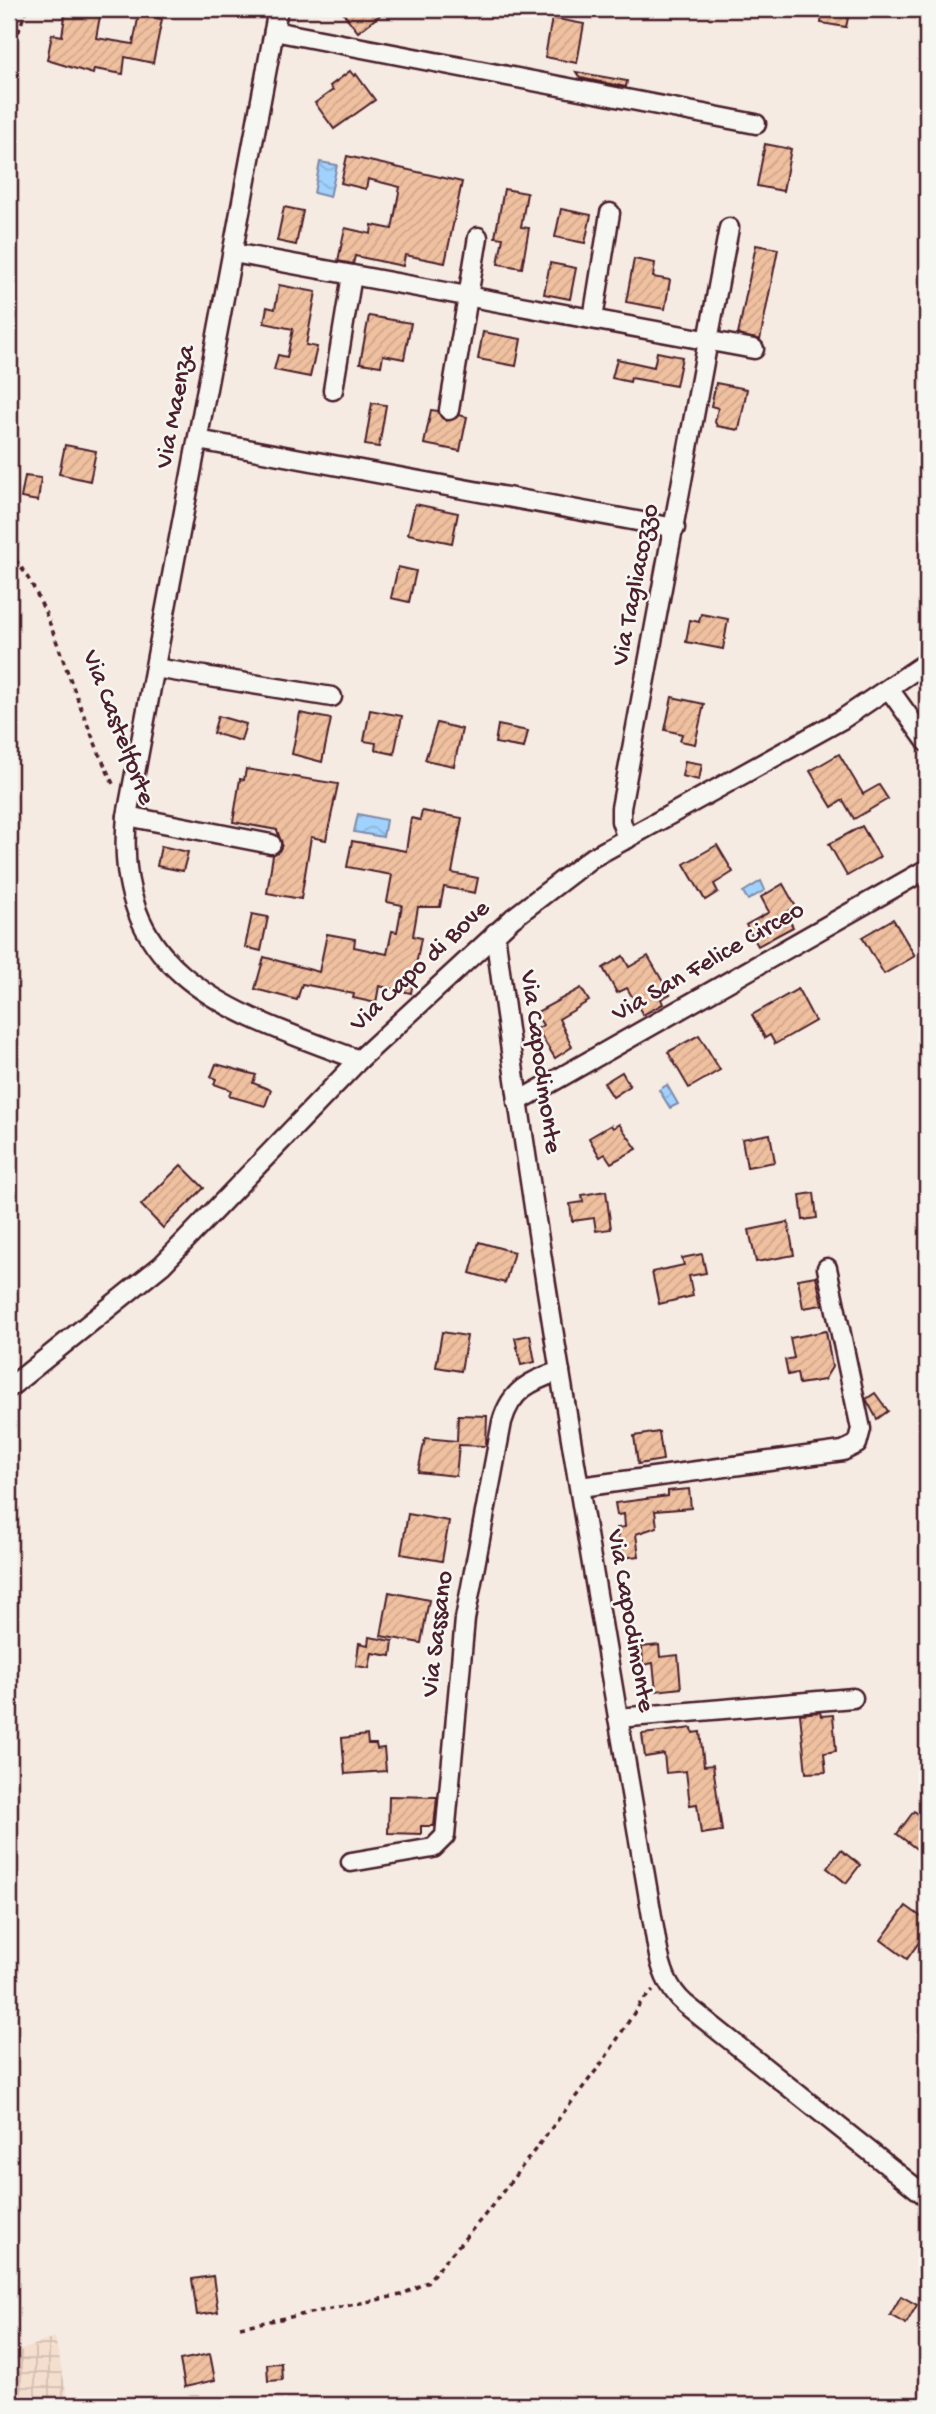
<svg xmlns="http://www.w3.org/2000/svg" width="936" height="2414" font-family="'Gochi Hand',sans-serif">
<defs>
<pattern id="industrial-grid" width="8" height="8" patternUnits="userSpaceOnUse" patternTransform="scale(1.75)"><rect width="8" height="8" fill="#f4dece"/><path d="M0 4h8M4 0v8" fill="none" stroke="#d3beb1"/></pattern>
<pattern id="water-waves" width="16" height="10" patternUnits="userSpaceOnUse" patternTransform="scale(1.75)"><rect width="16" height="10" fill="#a0d2fd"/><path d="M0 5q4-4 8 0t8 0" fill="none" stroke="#8bb4d9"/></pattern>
<pattern id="building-hatch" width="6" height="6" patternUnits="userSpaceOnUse" patternTransform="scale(1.75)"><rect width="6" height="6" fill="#f0c1a0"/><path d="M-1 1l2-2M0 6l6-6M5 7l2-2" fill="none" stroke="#cfa58a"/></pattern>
</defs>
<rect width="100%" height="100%" fill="#f5ebe2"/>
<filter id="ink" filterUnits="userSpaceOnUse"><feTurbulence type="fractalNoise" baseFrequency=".0143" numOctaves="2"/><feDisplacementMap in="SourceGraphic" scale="14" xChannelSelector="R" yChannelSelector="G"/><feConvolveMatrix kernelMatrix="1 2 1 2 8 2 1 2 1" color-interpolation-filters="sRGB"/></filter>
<g filter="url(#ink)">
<polygon fill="url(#industrial-grid)" points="55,2337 69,2405 9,2405 9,2355"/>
<g fill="url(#water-waves)" stroke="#7e8aa9" stroke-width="2">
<polygon points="320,162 337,165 330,197 314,193"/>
<polygon points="358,814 386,820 383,837 354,832"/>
<polygon points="761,881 765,890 748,900 743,892"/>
<polygon points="667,1085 678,1104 670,1108 659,1090"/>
</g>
<g fill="url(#building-hatch)" stroke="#4a1f2b" stroke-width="2">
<polygon points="340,9 388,9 358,32"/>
<polygon points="823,9 850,9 846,27 821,23"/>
<polygon points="66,10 100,16 96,38 133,44 139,14 162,19 153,63 125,57 123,74 94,69 93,74 47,60 52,34 62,36"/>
<polygon points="552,18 584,24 577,63 545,57"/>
<polygon points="350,71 354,76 356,74 375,100 334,129 315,103 333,90 330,86"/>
<polygon points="576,72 627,81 626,87 580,78"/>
<polygon points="765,144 791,149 783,191 757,186"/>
<polygon points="347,156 462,182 445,263 405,255 403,266 355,256 353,264 338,261 345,228 371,234 372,225 392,229 400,187 368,179 366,189 341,183"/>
<polygon points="504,189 527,193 521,227 529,228 522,268 498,264 503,238 495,237"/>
<polygon points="284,207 303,211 296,245 277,241"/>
<polygon points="561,209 591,215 585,243 555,237"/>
<polygon points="756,245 778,249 760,340 738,335"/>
<polygon points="634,259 655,263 653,277 670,280 665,309 626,302"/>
<polygon points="550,263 576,268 570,299 544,294"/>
<polygon points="279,285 316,292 306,345 317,347 310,377 274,370 278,355 287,357 293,329 264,323 267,307 275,309"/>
<polygon points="369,316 411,323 404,359 383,355 381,366 360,363"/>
<polygon points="483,332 521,339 516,366 478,359"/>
<polygon points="657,352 682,357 676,386 631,378 630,382 612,378 617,359 654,367"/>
<polygon points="716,383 747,389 739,430 717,426 715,422 718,408 711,406"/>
<polygon points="372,403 386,405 379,447 365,445"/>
<polygon points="431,410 438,411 446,421 459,415 467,417 460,451 424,444"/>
<polygon points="65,445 96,451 90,481 59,474"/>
<polygon points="25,476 41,478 38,501 21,498"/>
<polygon points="415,504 458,513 452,543 408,534"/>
<polygon points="398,567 416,571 409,602 391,598"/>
<polygon points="701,614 728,619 723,649 686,642 690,620 699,622"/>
<polygon points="672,697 704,704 695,744 680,741 682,734 665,730"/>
<polygon points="370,710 402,716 394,754 375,750 376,743 364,741"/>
<polygon points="300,713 331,719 322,762 292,754"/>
<polygon points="218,716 246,724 241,741 213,733"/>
<polygon points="437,723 462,729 454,766 425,760"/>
<polygon points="498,725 528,731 524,748 495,743"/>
<polygon points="839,754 863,794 879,785 888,799 854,819 843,800 832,807 810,771"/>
<polygon points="685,761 702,764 699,780 682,776"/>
<polygon points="246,769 338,784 326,840 311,837 301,899 267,893 273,855 282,845 277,830 233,822 240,779 244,780"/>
<polygon points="422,811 462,818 452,873 478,878 475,893 444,887 440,907 418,907 413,936 421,938 411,993 379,986 376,1003 353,998 354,994 302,984 297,1000 255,989 264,957 319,972 327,934 355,939 354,947 387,954 392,931 397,932 402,905 387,902 392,875 347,867 352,841 406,851 411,818 420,820"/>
<polygon points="862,826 880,857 847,876 829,844"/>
<polygon points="717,845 733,872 714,884 718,892 705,900 684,864"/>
<polygon points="161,846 188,852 183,871 157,866"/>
<polygon points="783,884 796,907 785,913 793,927 758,946 746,925 769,912 761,897"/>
<polygon points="252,914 268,917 261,951 245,947"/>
<polygon points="893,919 915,956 884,974 862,937"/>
<polygon points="623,956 629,967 648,956 670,994 661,999 663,1004 643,1015 627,988 617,993 603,968"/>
<polygon points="581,988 589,1001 559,1019 572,1047 555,1058 537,1029 543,1025 535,1013"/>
<polygon points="798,989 815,1021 775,1044 770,1035 765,1038 752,1015"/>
<polygon points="699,1035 720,1070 689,1088 668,1052"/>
<polygon points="216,1064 256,1075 253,1083 271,1090 265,1106 229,1096 231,1090 214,1084 216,1079 211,1077"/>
<polygon points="622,1072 630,1086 613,1097 604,1083"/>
<polygon points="619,1124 637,1149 611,1163 605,1154 600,1157 589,1138 611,1125 613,1128"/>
<polygon points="770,1134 775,1162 747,1167 742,1139"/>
<polygon points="181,1165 204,1188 163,1228 141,1205"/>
<polygon points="606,1191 611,1229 596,1231 594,1218 572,1221 570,1204 583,1202 582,1195"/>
<polygon points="814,1193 817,1218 803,1220 800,1195"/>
<polygon points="788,1222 794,1255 756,1262 749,1230"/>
<polygon points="479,1242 514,1252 505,1283 470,1273"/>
<polygon points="702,1254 706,1273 689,1276 693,1296 659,1304 652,1272 684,1265 682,1258"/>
<polygon points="816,1276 822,1305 803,1308 798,1279"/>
<polygon points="826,1331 832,1367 824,1380 799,1384 797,1373 788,1375 785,1360 794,1358 790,1338"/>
<polygon points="442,1332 467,1336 461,1371 436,1367"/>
<polygon points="530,1335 535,1362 521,1365 515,1338"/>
<polygon points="875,1393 888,1411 877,1419 866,1399"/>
<polygon points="458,1415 487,1416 486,1446 459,1445 456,1476 418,1472 425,1438 457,1441"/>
<polygon points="659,1432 663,1460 638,1464 634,1436"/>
<polygon points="689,1489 691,1508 655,1511 657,1527 636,1534 639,1556 620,1558 617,1528 625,1527 624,1514 617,1515 615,1503 668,1496 668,1491"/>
<polygon points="408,1514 449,1521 442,1561 401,1554"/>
<polygon points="389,1592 429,1600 421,1643 381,1636"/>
<polygon points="369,1637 393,1641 391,1656 372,1653 369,1668 356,1666 359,1643 368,1645"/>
<polygon points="659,1645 660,1657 678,1655 681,1688 656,1691 653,1663 643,1665 642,1647"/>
<polygon points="820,1712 821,1716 833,1715 836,1751 824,1753 826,1772 806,1773 800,1714"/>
<polygon points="692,1728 693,1733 700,1732 704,1766 713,1765 722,1831 701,1834 697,1804 690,1805 686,1771 666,1773 664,1754 645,1757 642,1734"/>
<polygon points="367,1735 368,1744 376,1744 377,1749 384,1748 386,1771 345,1774 342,1738"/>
<polygon points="389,1796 437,1797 434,1826 421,1826 421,1834 388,1833"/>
<polygon points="914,1811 927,1820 927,1857 897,1834"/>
<polygon points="841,1850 860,1865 846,1883 827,1868"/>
<polygon points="906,1906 927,1921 927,1931 907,1959 881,1940"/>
<polygon points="213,2276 218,2312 197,2315 192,2279"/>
<polygon points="901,2296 917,2305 906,2324 890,2315"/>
<polygon points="210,2354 215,2380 185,2387 180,2360"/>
<polygon points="281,2363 282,2380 268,2381 267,2364"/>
</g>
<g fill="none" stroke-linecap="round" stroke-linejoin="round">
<defs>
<g id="street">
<path d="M278,9L127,816C111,979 235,1013 359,1060"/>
<polyline points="274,31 756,124"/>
<polyline points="233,253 754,349"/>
<polyline points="593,319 610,213"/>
<polyline points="333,390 352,275"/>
<polyline points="449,410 478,237"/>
<polyline points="198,440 675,528"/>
<polyline points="155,668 332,697"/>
<polyline points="889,689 927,742"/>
<polyline points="127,816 271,844"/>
<polyline points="627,839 621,821 621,808 729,228"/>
<path d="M495,933C539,1272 600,1608 657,1946C661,1968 667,1988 685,2004L927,2197"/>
<polyline points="517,1102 927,869"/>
<polyline points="9,1388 162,1265 359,1060 513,918 590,859 841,720 927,662"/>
<polyline points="580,1487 843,1451 857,1444 861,1429 827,1268"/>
<polyline points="618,1718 853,1698"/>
<path d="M351,1862L433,1848L445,1836L465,1619L502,1422C511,1390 530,1381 560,1371"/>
</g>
</defs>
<use href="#street" stroke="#4a1f2b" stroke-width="23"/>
<g stroke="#4a1f2b" stroke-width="3.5" stroke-dasharray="5 5" stroke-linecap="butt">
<polyline points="9,37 19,31 26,9"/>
<path d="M9,552C39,586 52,630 68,673C82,712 97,750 115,788"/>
<polyline points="240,2327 401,2295 427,2282 484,2216 604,2060 641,2002 653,1991"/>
</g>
<use href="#street" stroke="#f6f6f2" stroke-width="18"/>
</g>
</g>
<g text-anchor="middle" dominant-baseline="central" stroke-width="5" stroke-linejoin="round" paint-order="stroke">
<g font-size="26" fill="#4a1f2b" stroke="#f6f6f2">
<text transform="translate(177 407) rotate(-79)">Via Maenza</text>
<text transform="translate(637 585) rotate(-79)">Via Tagliacozzo</text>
<text transform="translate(117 728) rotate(69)">Via Castelforte</text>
<text transform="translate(709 963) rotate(-30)">Via San Felice Circeo</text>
<text transform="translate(421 967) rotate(-43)">Via Capo di Bove</text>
<text transform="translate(539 1062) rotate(82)">Via Capodimonte</text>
<text transform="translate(629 1621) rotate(80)">Via Capodimonte</text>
<text transform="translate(439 1634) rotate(-83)">Via Sassano</text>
</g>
</g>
<rect width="936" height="2414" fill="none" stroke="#f6f6f2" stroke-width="35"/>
<rect x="18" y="18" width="901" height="2379" fill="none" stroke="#4a1f2b" stroke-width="2.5" filter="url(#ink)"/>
</svg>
